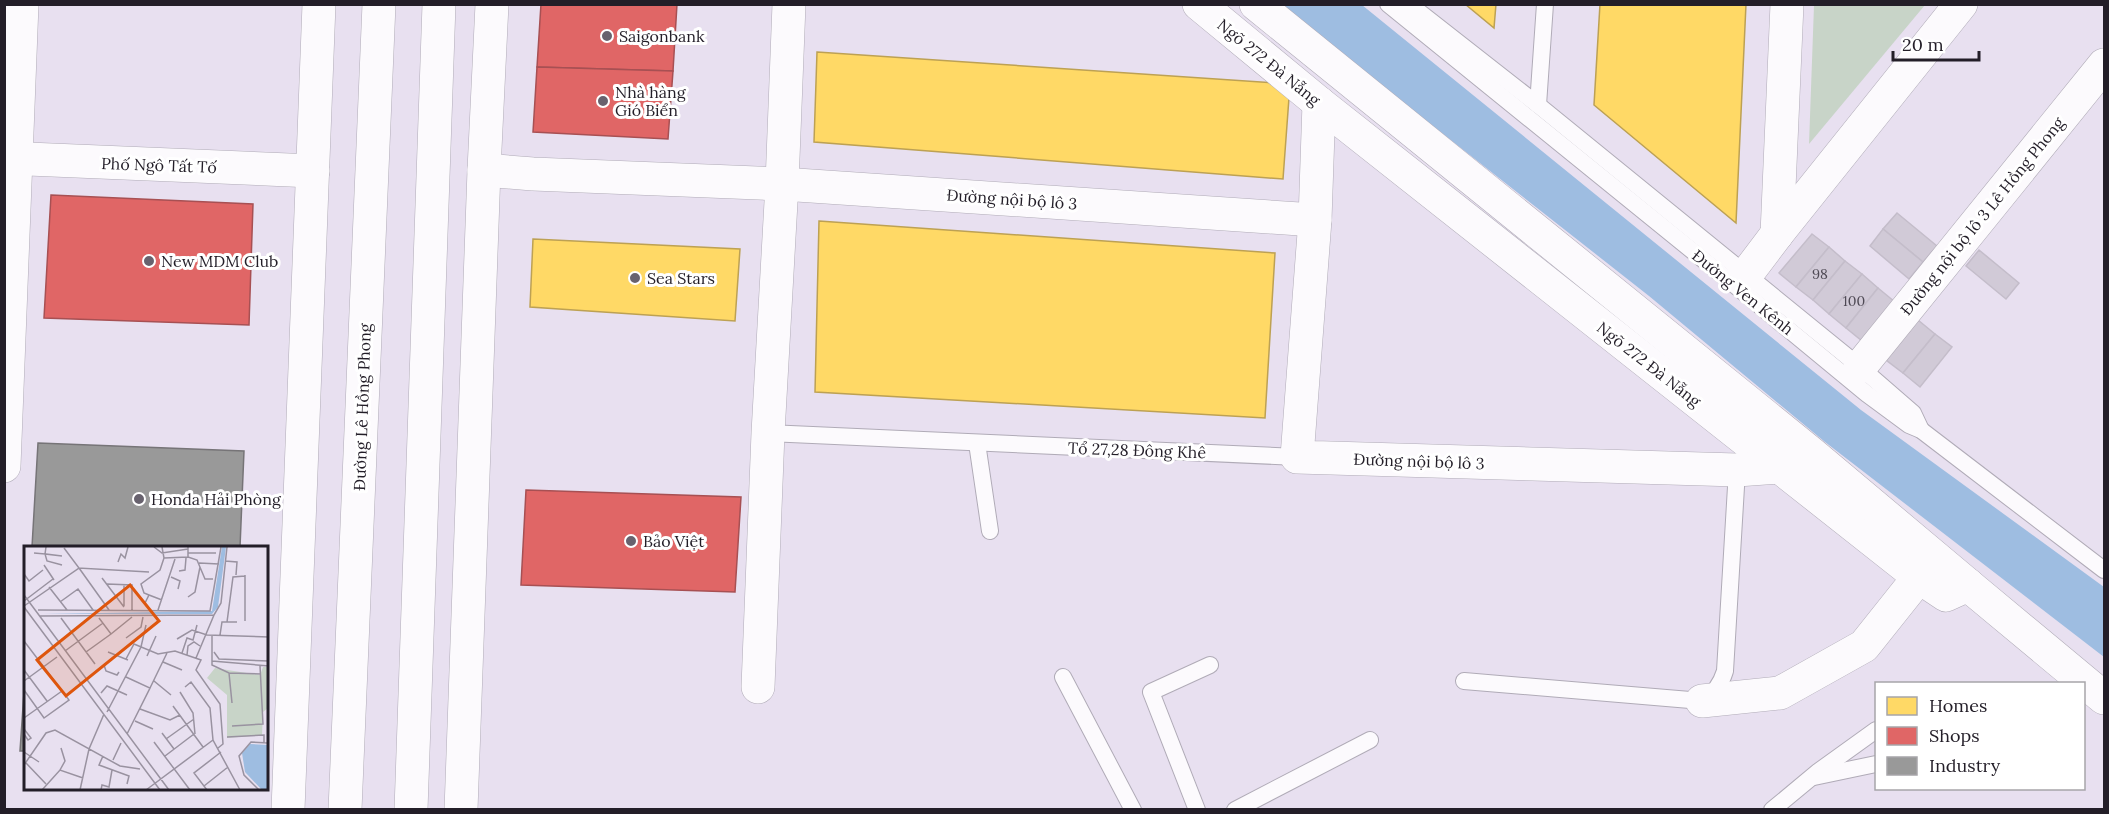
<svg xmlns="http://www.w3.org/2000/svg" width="2109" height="814" font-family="Lora,serif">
<rect width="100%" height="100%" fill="#e8e0f0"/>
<polygon fill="#c8d4c8" points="1814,5 1925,5 1809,144"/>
<polygon fill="#9ebde1" points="1279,5 1362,5 1861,410 2104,587 2104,657 1825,442 1649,296"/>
<g fill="#ffd966" stroke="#bda153" stroke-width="1.5">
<polygon points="1465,4 1496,4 1494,28"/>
<polygon points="1600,4 1746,4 1736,223 1594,105"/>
<polygon points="817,52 1290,84 1283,179 814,142"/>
<polygon points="819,221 1275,253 1265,418 815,392"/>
<polygon points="533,239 740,249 735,321 530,307"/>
</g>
<g fill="#e06666" stroke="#a75053" stroke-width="1.5">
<polygon points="541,4 677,4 673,71 537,67"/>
<polygon points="537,67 673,71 668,139 533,132"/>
<polygon points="51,195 253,204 249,325 44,318"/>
<polygon points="526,490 741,497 735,592 521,585"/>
</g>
<g fill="#999" stroke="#767477" stroke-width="1.5">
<polygon points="38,443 244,451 240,547 32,547"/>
<polygon points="26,663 26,751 20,751"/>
</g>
<g fill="#d1cad7" stroke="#c4bdca" stroke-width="1.5">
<polygon points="1897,213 1937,246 1923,262 1883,229"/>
<polygon points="1883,229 1923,262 1909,279 1870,246"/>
<polygon points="1812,234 1829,247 1796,287 1779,273"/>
<polygon points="1829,247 1845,261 1813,300 1796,287"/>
<polygon points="1979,250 2019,283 2006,299 1966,266"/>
<polygon points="1845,261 1862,274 1829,314 1813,300"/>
<polygon points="1862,274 1878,288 1846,328 1829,314"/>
<polygon points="1878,288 1895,302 1862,341 1846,328"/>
<polygon points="1918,320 1935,334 1903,373 1886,360"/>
<polygon points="1935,334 1952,347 1920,387 1903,373"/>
</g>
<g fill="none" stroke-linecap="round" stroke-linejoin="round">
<defs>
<g id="lane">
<polyline points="1388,4 1747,295 1867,394 1909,425 1921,430 2104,570"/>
<polyline points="1409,4 1538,105 1860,367 1913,413 1921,430"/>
<polyline points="1538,105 1545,4"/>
<polyline points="768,433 1297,457"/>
<polyline points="977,443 990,531"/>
<polyline points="1063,677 1133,810"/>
<path d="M1464,681L1702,701C1715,694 1721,684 1725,671L1737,470"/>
<polyline points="1814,777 1876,764"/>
<polyline points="1197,810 1151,692 1210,665"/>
<polyline points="1235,810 1370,740"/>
<polyline points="1772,810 1819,771 1876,730"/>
</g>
<g id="street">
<polyline points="1199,4 1319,103 1919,577 1946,595 1968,585 2104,698"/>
<polyline points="1256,4 1812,454 1968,585"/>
<polyline points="1319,103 1315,220 1297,457 1737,470 1779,467"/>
<polyline points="4,158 313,171"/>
<polyline points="484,170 533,174 782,184 1315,220"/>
<polyline points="1777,234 1787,4"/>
<polyline points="1746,275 1777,234 1961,4"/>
<polyline points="1860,367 2104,65"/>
<polyline points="4,466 22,4"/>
<polyline points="758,687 768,433 782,184 789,4"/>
<polyline points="1702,701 1780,693 1864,646 1919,577"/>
</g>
<g id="primary">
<polyline points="288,810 319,4"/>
<polyline points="345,810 379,4"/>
<polyline points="411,810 439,4"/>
<polyline points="461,810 484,170 492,4"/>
</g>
</defs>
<use href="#lane" stroke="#b0abb7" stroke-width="18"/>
<use href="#street" stroke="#b0abb7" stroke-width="34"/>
<use href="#primary" stroke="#b0abb7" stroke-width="34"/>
<use href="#lane" stroke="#fcfafd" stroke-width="16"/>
<use href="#street" stroke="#fcfafd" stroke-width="33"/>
<use href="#primary" stroke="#fcfafd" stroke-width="33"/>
</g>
<g fill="#68626e" stroke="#fff" stroke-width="2">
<circle cx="607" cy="36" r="6"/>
<circle cx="603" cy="101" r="6"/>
<circle cx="149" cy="261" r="6"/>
<circle cx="635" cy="278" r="6"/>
<circle cx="139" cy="499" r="6"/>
<circle cx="631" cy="541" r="6"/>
</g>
<g text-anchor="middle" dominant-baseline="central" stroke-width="6" stroke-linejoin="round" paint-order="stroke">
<g font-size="14" fill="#4e4954">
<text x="1820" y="274">98</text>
<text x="1854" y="301">100</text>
</g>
<g font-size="16" fill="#231e28" stroke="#fff" text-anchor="start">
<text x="619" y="36">Saigonbank</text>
<text x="615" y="92">Nhà hàng<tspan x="615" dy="18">Gió Biển</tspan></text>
<text x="161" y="261">New MDM Club</text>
<text x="647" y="278">Sea Stars</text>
<text x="151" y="499">Honda Hải Phòng</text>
<text x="643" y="541">Bảo Việt</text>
</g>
<g font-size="16" fill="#231e28" stroke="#fff">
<text transform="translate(1269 62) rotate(39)">Ngõ 272 Đà Nẵng</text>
<text transform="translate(159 165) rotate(2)">Phố Ngô Tất Tố</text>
<text transform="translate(1012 199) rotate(4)">Đường nội bộ lô 3</text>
<text transform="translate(1982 216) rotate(-51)">Đường nội bộ lô 3 Lê Hồng Phong</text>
<text transform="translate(1743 292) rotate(39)">Đường Ven Kênh</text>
<text transform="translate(1649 364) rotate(38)">Ngõ 272 Đà Nẵng</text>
<text transform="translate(362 407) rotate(-88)">Đường Lê Hồng Phong</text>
<text transform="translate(1137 450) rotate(2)">Tổ 27,28 Đông Khê</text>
<text transform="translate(1419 461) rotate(2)">Đường nội bộ lô 3</text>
</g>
</g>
<g transform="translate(24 546)">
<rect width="244" height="244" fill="#e8e0f0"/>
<path d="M239,121H244V162L239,166L238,189L203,192V149L183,132L191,122L236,129Z" fill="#c8d4c8"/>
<path d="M198,1H202L194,61L188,68H19L188,65ZM226,198L244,199V244H238L221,226L218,207Z" fill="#9ebde1"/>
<path fill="none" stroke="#9992a0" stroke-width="1.5" d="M130,1L138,7L164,3M164,1V11L173,14L181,33H189M10,7L21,8L22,1M164,7H192M38,10L21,8L23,15L38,19M140,12L164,11M201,15L213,16L212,29M94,16L97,8L101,12L104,1M175,17L195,18M20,19L30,34M155,25L161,24L162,12M0,28L5,35L19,24M147,31L156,35L154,43M78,32L100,61M83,38L108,39V64M100,39V60M25,41L43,64M0,49L145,244M125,49L120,47L117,38L136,24L140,12L138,1M164,51L171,46L176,21M0,55L29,33M36,56L54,43L69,64M121,57L125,49L138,54M0,60L55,22L40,2M0,61L136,244M14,64L186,65L197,1M85,64L55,22L125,26M134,64L151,13M16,70L190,69L197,57L203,1M37,72L71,118M75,72L87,88L108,71M221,75V29M203,76L209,31L221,30M188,89V119L205,127L237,128M196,89L198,76H213M102,92L117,81L119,71M153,93L168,84L183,89L245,91M0,95L45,154L20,172L0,144M41,105L79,77M62,106L87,88M84,106L104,114M190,106L195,113L245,115M158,107L163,92L169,94L173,79M163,109L164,100L170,96L176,100M123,110L132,90M172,112L190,69M102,113L110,98L134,108L151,105L177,114L172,124L196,158L199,198L194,202M188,115L245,120M139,116L158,124M80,119L82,125L93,129L95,126M0,124L23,155M205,127L208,157M102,131L126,142L103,188M0,135L33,111M130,135L147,149M161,141L167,136L186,162L189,194L216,244M126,142L143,107M156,146L169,167L171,188M77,147L83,140L103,149M149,160L179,201M116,163L146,174L156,169M83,166L117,101L122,79M0,172L38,145M111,175L129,183M208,180L239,178L236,120M0,183L7,192L4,194L0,188M138,187L150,203M203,191L240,189V197M142,193L170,173M130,196L166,244M0,206L15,216M79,210L75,219L105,230L103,238M141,210L170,188M89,214L97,197M2,217L22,238M0,219L22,187L31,184L96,220L116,223M36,224L41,215L37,202M180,240L204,221M18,244L36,224L59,232M56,244L65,203L80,168M77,244L78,239L85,241L88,224M122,244L189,194M183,244L170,227L197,206M235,244L220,229L215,210L227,196L245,197"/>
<path fill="#de560d" fill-opacity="0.15" stroke="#de560d" stroke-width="3" d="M106,39L135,75L42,150L13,114Z"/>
<rect width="244" height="244" fill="none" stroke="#231e28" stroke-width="3"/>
</g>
<rect width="2109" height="814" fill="none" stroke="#231e28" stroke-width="12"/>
<rect x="1875" y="682" width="210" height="108" fill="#ffffff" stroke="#a7a5a9" stroke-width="1.5"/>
<rect x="1887" y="697" width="30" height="18" fill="#ffd966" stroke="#a7a5a9" stroke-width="1.5"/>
<text x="1929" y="712" font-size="18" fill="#231e28">Homes</text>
<rect x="1887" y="727" width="30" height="18" fill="#e06666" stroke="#a7a5a9" stroke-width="1.5"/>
<text x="1929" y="742" font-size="18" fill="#231e28">Shops</text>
<rect x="1887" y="757" width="30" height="18" fill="#999999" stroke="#a7a5a9" stroke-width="1.5"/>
<text x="1929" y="772" font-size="18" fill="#231e28">Industry</text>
<path d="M1893 51v9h86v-9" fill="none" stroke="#231e28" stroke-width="3"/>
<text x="1902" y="51" font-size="18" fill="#231e28" stroke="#ffffff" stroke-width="4.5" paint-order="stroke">20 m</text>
</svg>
